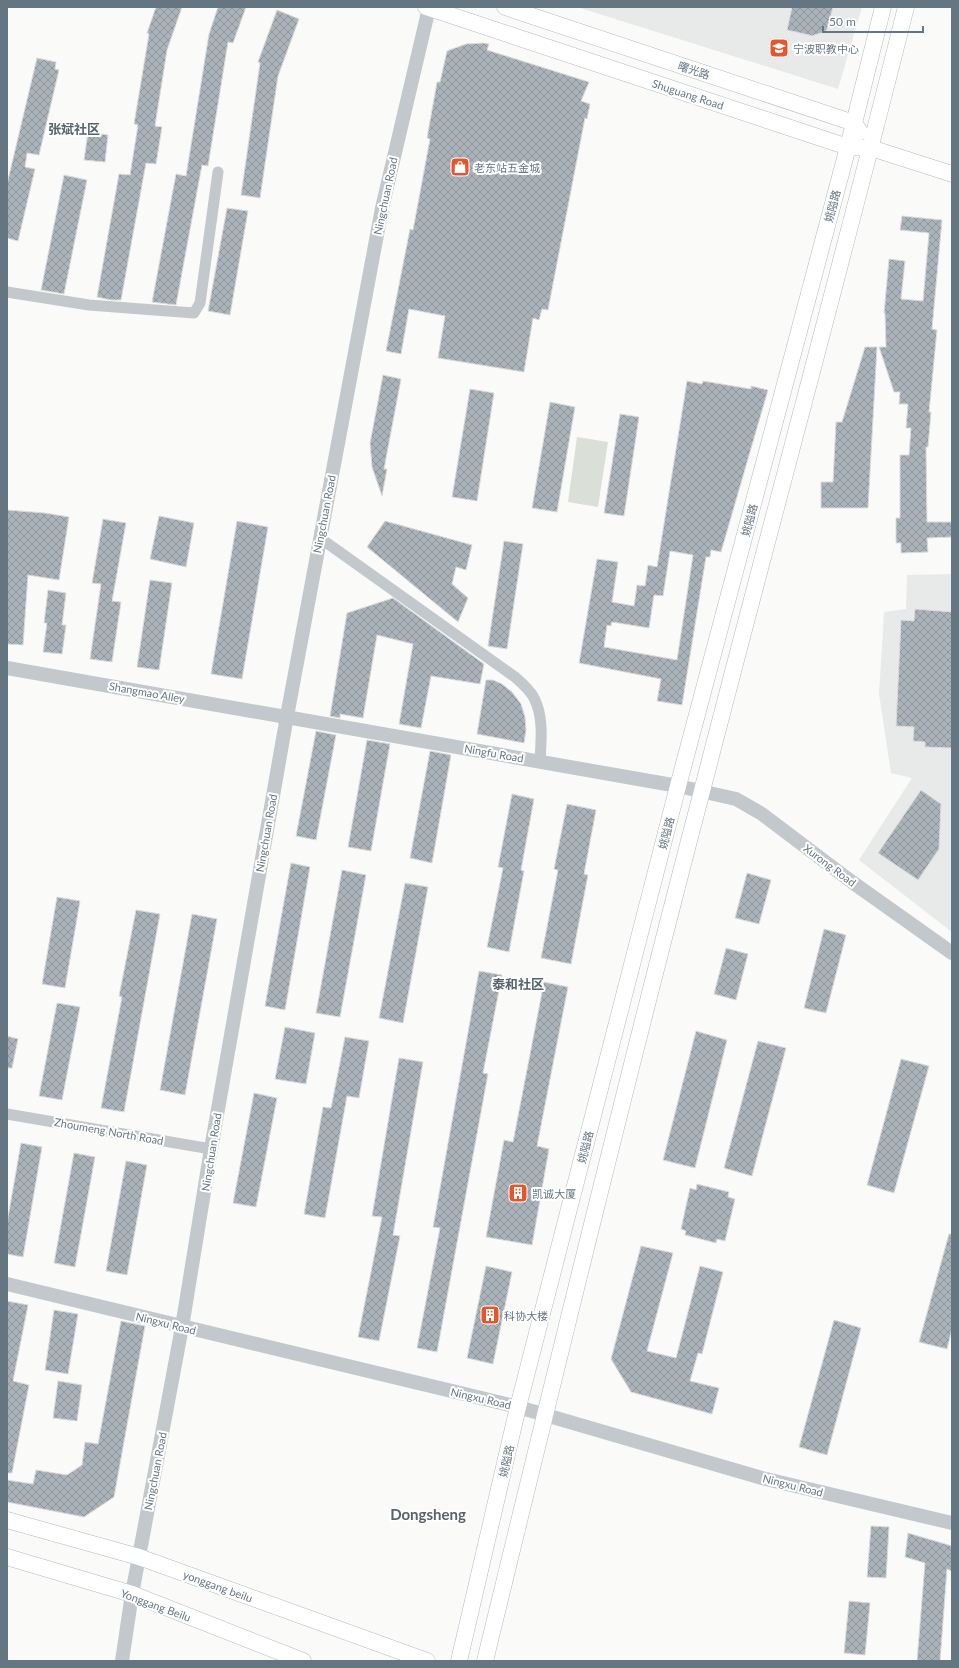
<svg xmlns="http://www.w3.org/2000/svg" width="959" height="1668" font-family="Lato,'Noto Sans SC',sans-serif">
<defs>
<pattern id="building-cross-hatch" width="8" height="8" patternUnits="userSpaceOnUse"><rect width="8" height="8" fill="#aab3b9"/><path d="M0 0l8 8M0 8l8-8" fill="none" stroke="#8e969c"/></pattern>
</defs>
<rect width="100%" height="100%" fill="#fafaf8"/>
<g fill="#e8e9e9">
<polygon points="577,7 862,7 838,89"/>
<polygon points="952,574 952,932 859,860 912,778 891,773 879,694 884,612 906,609 907,575"/>
</g>
<polygon fill="#dadfd7" points="577,437 608,442 598,507 568,502"/>
<g fill="url(#building-cross-hatch)" stroke="#dcdcda" fill-rule="evenodd">
<polygon points="156,7 182,7 167,50 155,126 162,127 156,164 146,163 121,300 111,300 97,297 119,174 130,175 138,125 134,124 149,34 147,33"/>
<polygon points="218,7 246,7 233,43 228,42 208,166 202,165 176,305 152,302 176,174 186,176 209,34"/>
<polygon points="792,7 833,7 827,29 825,32 814,35 813,36 787,30"/>
<polygon points="277,10 299,19 278,76 260,198 241,195 260,63 258,62"/>
<polygon points="483,43 489,44 487,50 589,82 581,101 590,104 587,119 585,118 548,310 542,309 539,320 533,318 524,372 438,358 445,316 409,309 401,354 386,351 410,229 413,230 430,139 427,138 437,82 440,82 447,51 466,44"/>
<polygon points="37,58 56,62 55,69 59,70 39,155 27,153 25,167 35,169 18,241 7,238 7,184"/>
<polygon points="88,132 108,135 105,162 84,160"/>
<polygon points="64,175 87,180 64,294 41,290"/>
<polygon points="227,208 248,211 230,315 208,311"/>
<polygon points="902,216 942,220 932,329 937,330 929,412 931,412 928,447 926,447 927,522 952,522 952,537 927,538 928,552 901,553 901,543 896,543 896,518 900,518 900,455 909,455 911,428 906,428 908,404 899,404 900,392 894,392 879,347 886,347 885,313 884,313 889,259 905,261 901,299 923,301 929,233 900,230"/>
<polygon points="865,347 877,347 868,508 821,508 821,482 833,482 836,422 842,422"/>
<polygon points="383,375 401,379 384,469 387,469 382,496 372,467 370,443"/>
<path d="M687,381L702,384L703,381L751,389V386L768,390L721,552L711,550L710,557H706L682,705L657,701L661,679L579,663L597,559L618,562L612,602L634,606L637,585L645,586L648,565L657,567ZM670,551L693,555L677,660L604,647L607,625L611,626L612,622L649,628L654,595L663,596Z"/>
<polygon points="470,389 494,393 477,501 452,497"/>
<polygon points="550,402 575,407 557,512 532,508"/>
<polygon points="620,414 639,417 624,516 604,513"/>
<polygon points="7,510 45,513 69,517 59,580 28,575 23,645 7,644"/>
<polygon points="159,516 194,523 186,567 150,559"/>
<polygon points="103,519 126,523 112,601 121,602 112,662 90,659 101,584 92,583"/>
<polygon points="237,521 268,527 242,679 211,674"/>
<polygon points="385,521 472,545 466,570 456,567 452,584 468,598 458,622 367,547"/>
<polygon points="504,541 523,544 507,649 488,646"/>
<polygon points="150,580 172,583 159,670 137,667"/>
<polygon points="48,590 66,593 62,625 66,625 62,654 43,652 47,623 44,623"/>
<polygon points="393,598 484,664 480,684 431,676 421,728 399,724 413,644 377,635 363,718 340,714 340,718 330,716 347,613"/>
<polygon points="915,609 952,612 952,748 925,747 925,742 913,741 914,727 896,726 901,620 914,621"/>
<polygon points="486,680 493,680 502,684 512,692 521,704 525,717 526,730 524,743 477,734"/>
<polygon points="316,731 336,735 316,840 296,836"/>
<polygon points="367,740 390,744 371,851 348,847"/>
<polygon points="430,751 451,755 432,863 410,858"/>
<polygon points="921,790 941,804 939,849 918,880 878,853"/>
<polygon points="512,794 534,799 521,870 524,871 509,952 487,947 503,868 498,867"/>
<polygon points="567,804 596,810 584,874 588,875 571,964 541,958 558,870 554,869"/>
<polygon points="291,863 310,867 285,1010 265,1006"/>
<polygon points="342,870 366,875 340,1017 316,1013"/>
<polygon points="747,873 771,880 759,924 735,918"/>
<polygon points="405,883 428,887 403,1023 379,1018"/>
<polygon points="57,897 80,901 65,988 42,984"/>
<polygon points="136,910 160,914 124,1112 101,1108 122,997 119,996"/>
<polygon points="192,914 217,919 185,1095 160,1090"/>
<polygon points="824,929 846,935 826,1013 804,1008"/>
<polygon points="726,948 748,954 736,1000 714,994"/>
<polygon points="479,971 502,975 483,1073 488,1074 437,1352 417,1348 440,1228 433,1227"/>
<polygon points="544,982 568,987 537,1146 549,1149 532,1245 486,1237 504,1140 513,1142"/>
<polygon points="57,1003 80,1007 62,1100 39,1096"/>
<polygon points="285,1027 315,1033 306,1084 275,1079"/>
<polygon points="696,1031 727,1040 695,1168 663,1160"/>
<polygon points="7,1036 18,1039 12,1068 7,1068"/>
<polygon points="345,1037 369,1041 359,1098 347,1096 325,1218 304,1214 323,1107 331,1108"/>
<polygon points="758,1041 786,1048 752,1176 724,1168"/>
<polygon points="399,1058 423,1062 393,1235 400,1236 379,1341 358,1337 382,1217 372,1216"/>
<polygon points="901,1059 929,1066 894,1193 867,1185"/>
<polygon points="254,1093 277,1098 256,1207 233,1203"/>
<polygon points="21,1143 42,1147 23,1257 7,1254 7,1223"/>
<polygon points="74,1153 95,1157 75,1267 54,1263"/>
<polygon points="126,1161 147,1165 127,1275 106,1271"/>
<polygon points="697,1184 729,1192 728,1197 735,1199 725,1241 717,1239 716,1243 685,1235 686,1231 681,1229 690,1188 696,1190"/>
<polygon points="949,1234 952,1234 952,1329 947,1349 919,1342"/>
<polygon points="641,1246 673,1253 647,1351 676,1358 700,1266 723,1272 702,1354 698,1353 690,1381 719,1388 712,1414 631,1392 611,1359"/>
<polygon points="486,1266 512,1272 493,1364 467,1358"/>
<polygon points="7,1301 28,1305 13,1381 29,1385 12,1473 7,1473"/>
<polygon points="54,1310 78,1314 68,1374 45,1370"/>
<polygon points="834,1320 861,1328 827,1455 799,1447"/>
<polygon points="121,1321 145,1326 114,1497 84,1517 7,1502 7,1480 33,1484 36,1470 67,1475 82,1465 85,1442 98,1444"/>
<polygon points="58,1381 82,1385 77,1421 53,1418"/>
<polygon points="871,1526 889,1527 886,1578 867,1577"/>
<polygon points="908,1533 952,1546 952,1571 947,1569 940,1661 917,1661 925,1563 905,1557"/>
<polygon points="849,1601 870,1603 865,1655 844,1653"/>
</g>
<g fill="none" stroke-linecap="round" stroke-linejoin="round">
<defs>
<g id="secondary">
<polyline points="426,7 848,147 871,148 952,174"/>
<polyline points="505,7 854,123 860,132"/>
<polyline points="7,1520 139,1557 427,1661"/>
<polyline points="7,1557 132,1594 303,1661"/>
<polyline points="459,1661 518,1407 678,786 848,147 883,7"/>
<path d="M485,1661C556,1369 627,1078 703,787C770,527 841,268 906,7"/>
</g>
</defs>
<use href="#secondary" stroke="#b3babf" stroke-width="17"/>
<g stroke="#c3c8cc" stroke-width="11">
<polyline points="7,292 89,305 194,313 200,303 218,172"/>
<path d="M320,538L515,677C522,683 530,690 534,698C544,717 541,741 540,761"/>
<polyline points="7,1114 211,1149"/>
</g>
<g stroke="#c3c8cc" stroke-width="14">
<polyline points="7,668 678,786 736,799 762,814 852,882 952,953"/>
<polyline points="7,1284 518,1407 762,1478 952,1523"/>
<polyline points="122,1661 132,1594 182,1327 211,1149 287,716 382,208 429,8"/>
</g>
<use href="#secondary" stroke="#fff" stroke-width="16"/>
</g>
<defs>
<symbol id="school-square" viewBox="-11 -11 22 22"><rect x="-9" y="-9" width="18" height="18" rx="4" fill="#e4572e" stroke="#fff"/><path d="M0-5L7-2L0 1L-7-2ZM-4 1L0 2.5L4 1V4Q0 6-4 4Z" fill="#fff"/></symbol>
<symbol id="shop-square" viewBox="-11 -11 22 22"><rect x="-9" y="-9" width="18" height="18" rx="4" fill="#e4572e" stroke="#fff"/><path d="M-5-2.5h2.3a2.7 3.5 0 0 1 5.4 0H5L5.5 6h-11ZM-1.5-2.5h3a1.5 2.3 0 0 0-3 0Z" fill="#fff"/></symbol>
<symbol id="building-square" viewBox="-11 -11 22 22"><rect x="-9" y="-9" width="18" height="18" rx="4" fill="#e4572e" stroke="#fff"/><path d="M-4-6H4V6H1V3H-1V6H-4ZM-2.5-4.3h1.7v1.8h-1.7ZM.8-4.3h1.7v1.8H.8ZM-2.5-1h1.7V.8h-1.7ZM.8-1h1.7V.8H.8Z" fill="#fff"/></symbol>
</defs>
<g fill-rule="evenodd">
<use href="#school-square" x="768" y="37" width="22" height="22"/>
<use href="#shop-square" x="449" y="156" width="22" height="22"/>
<use href="#building-square" x="507" y="1182" width="22" height="22"/>
<use href="#building-square" x="479" y="1304" width="22" height="22"/>
</g>
<g text-anchor="middle" dominant-baseline="central" stroke-width="4" stroke-linejoin="round" paint-order="stroke">
<g font-size="11" fill="#657683" stroke="#fff" text-anchor="start">
<text x="793" y="48">宁波职教中心</text>
<text x="474" y="167">老东站五金城</text>
<text x="532" y="1193">凯诚大厦</text>
<text x="504" y="1315">科协大楼</text>
</g>
<g font-size="11" fill="#657683" stroke="#fff">
<text transform="translate(694 70) rotate(18)">曙光路</text>
<text transform="translate(688 94) rotate(18)">Shuguang Road</text>
<text transform="translate(385 196) rotate(-78)">Ningchuan Road</text>
<text transform="translate(832 206) rotate(-75)">姚隘路</text>
<text transform="translate(324 514) rotate(-79)">Ningchuan Road</text>
<text transform="translate(749 520) rotate(-75)">姚隘路</text>
<text transform="translate(147 692) rotate(10)">Shangmao Alley</text>
<text transform="translate(494 753) rotate(10)">Ningfu Road</text>
<text transform="translate(266 833) rotate(-80)">Ningchuan Road</text>
<text transform="translate(666 833) rotate(-76)">姚隘路</text>
<text transform="translate(830 865) rotate(37)">Xurong Road</text>
<text transform="translate(109 1131) rotate(10)">Zhoumeng North Road</text>
<text transform="translate(585 1147) rotate(-76)">姚隘路</text>
<text transform="translate(211 1152) rotate(-81)">Ningchuan Road</text>
<text transform="translate(166 1323) rotate(14)">Ningxu Road</text>
<text transform="translate(481 1398) rotate(13)">Ningxu Road</text>
<text transform="translate(506 1461) rotate(-77)">姚隘路</text>
<text transform="translate(155 1471) rotate(-79)">Ningchuan Road</text>
<text transform="translate(793 1485) rotate(14)">Ningxu Road</text>
<text transform="translate(218 1586) rotate(20)">yonggang beilu</text>
<text transform="translate(156 1605) rotate(20)">Yonggang Beilu</text>
</g>
<g font-size="13" font-weight="bold" fill="#57646e" stroke="#fff">
<text x="74" y="129">张斌社区</text>
<text x="518" y="984">泰和社区</text>
</g>
<g font-size="15" font-weight="bold" fill="#57646e" stroke="#fff">
<text x="428" y="1514">Dongsheng</text>
</g>
</g>
<rect width="959" height="1668" fill="none" stroke="#657683" stroke-width="16"/>
<path d="M823 26v6h100v-6" fill="none" stroke="#657683" stroke-width="2"/>
<text x="829" y="26" font-size="12" fill="#657683" stroke="#ffffff" stroke-width="3" paint-order="stroke">50 m</text>
</svg>
